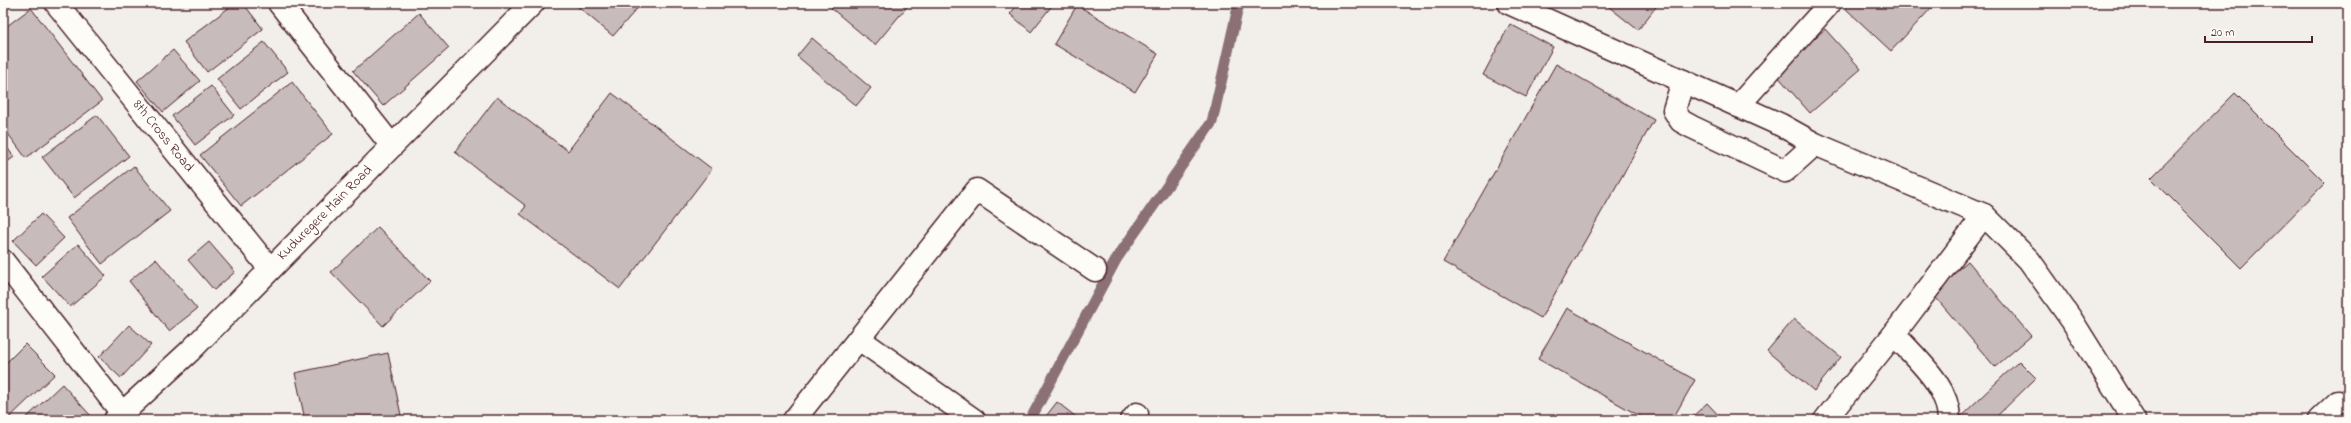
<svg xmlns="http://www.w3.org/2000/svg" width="2351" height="423" font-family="'Indie Flower',sans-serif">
<rect width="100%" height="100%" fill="#f2efeb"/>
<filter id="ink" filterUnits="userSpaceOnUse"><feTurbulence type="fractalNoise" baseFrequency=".025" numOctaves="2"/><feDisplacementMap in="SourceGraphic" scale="8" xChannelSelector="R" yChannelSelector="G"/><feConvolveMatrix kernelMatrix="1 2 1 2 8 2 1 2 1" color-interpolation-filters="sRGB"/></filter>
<g filter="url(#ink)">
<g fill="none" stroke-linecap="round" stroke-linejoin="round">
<polyline stroke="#8b6f75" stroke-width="11" points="1030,420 1117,258 1212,122 1239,3"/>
</g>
<g fill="#c8bbbb" stroke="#4a1f2b">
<polygon points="235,3 243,3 263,29 207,72 184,42"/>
<polygon points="580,3 642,3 613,36 577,6"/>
<polygon points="834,3 910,3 875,45 831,8"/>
<polygon points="1019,3 1054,3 1031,32 1010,14"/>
<polygon points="1604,3 1659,3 1638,30"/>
<polygon points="1850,3 1936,3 1891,51 1845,8"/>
<polygon points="1077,5 1158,54 1135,92 1054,44"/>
<polygon points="31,8 102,101 26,158 3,127 3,29"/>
<polygon points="419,13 449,48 383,106 353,71"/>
<polygon points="1510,24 1553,47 1526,97 1483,75"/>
<polygon points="1825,29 1861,69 1810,113 1775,73"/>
<polygon points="812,38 871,88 856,106 797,56"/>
<polygon points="264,42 288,72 241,109 217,79"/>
<polygon points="173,50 200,81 163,112 137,81"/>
<polygon points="1556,64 1654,120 1541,318 1443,262"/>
<polygon points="292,82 333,134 241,206 200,155"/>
<polygon points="211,86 234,115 195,145 172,116"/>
<polygon points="612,93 712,169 620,289 520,214 526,206 455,152 497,97 568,151"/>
<polygon points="2235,93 2325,183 2241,268 2151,178"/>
<polygon points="97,115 129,156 74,198 42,157"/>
<polygon points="3,142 14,157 3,165"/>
<polygon points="134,166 170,211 102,264 67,218"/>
<polygon points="41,214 64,238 36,265 13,241"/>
<polygon points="378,227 430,281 383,326 331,272"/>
<polygon points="209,242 235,272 214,290 188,260"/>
<polygon points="78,244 106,276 70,307 42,276"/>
<polygon points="156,259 197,309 169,331 129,281"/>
<polygon points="1968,261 2031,336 1995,367 1931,292"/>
<polygon points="1567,308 1695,380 1672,420 1647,420 1538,359"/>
<polygon points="1794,319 1841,357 1814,391 1767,351"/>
<polygon points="129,325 151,345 121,378 99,357"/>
<polygon points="25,344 55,374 9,418 3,412 3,366"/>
<polygon points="388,353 402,420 305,420 295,373"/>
<polygon points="2019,361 2036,378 1993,420 1957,420"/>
<polygon points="62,384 91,416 86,420 24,420"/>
<polygon points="1057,402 1080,420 1043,420"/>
<polygon points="1707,403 1723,420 1689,420"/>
</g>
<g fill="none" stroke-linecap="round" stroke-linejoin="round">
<defs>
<g id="minor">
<polyline points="56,3 270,269"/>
<polyline points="279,3 392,146"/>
<polyline points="1509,3 1781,125 1815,144 1984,215 2029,260 2071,319 2134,420"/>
<polyline points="1683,81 1674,110 1681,121 1692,127 1785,171 1815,144"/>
<polyline points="1738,106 1830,3"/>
<polyline points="3,261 122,413"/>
<path d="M1894,334C1916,359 1949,385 1949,420"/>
<polyline points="859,339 974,420"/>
<polyline points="115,420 190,351 533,3"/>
<polyline points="794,420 977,190 1095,270"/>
<polyline points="1132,420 1137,414"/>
<polyline points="1825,420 1894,334 1984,215"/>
<polyline points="2319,420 2338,402"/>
</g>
</defs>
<use href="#minor" stroke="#4a1f2b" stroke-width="25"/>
<use href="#minor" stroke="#fdfcf7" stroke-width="22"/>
</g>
</g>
<g text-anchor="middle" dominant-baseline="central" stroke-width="4" stroke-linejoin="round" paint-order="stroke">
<g font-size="14" fill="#4a1f2b" stroke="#fdfcf7">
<text transform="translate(163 136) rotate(51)">8th Cross Road</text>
<text transform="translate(325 213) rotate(-45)">Kuduregere Main Road</text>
</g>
</g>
<rect width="2351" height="423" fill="none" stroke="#fdfcf7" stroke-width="16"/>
<rect x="8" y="8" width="2335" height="407" fill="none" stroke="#4a1f2b" stroke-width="1.5" filter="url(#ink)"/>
<path d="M2205 36v6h107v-6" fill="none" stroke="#4a1f2b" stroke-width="2"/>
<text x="2211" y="36" font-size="12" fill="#4a1f2b" stroke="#fdfcf7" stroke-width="3" paint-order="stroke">20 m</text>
</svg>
